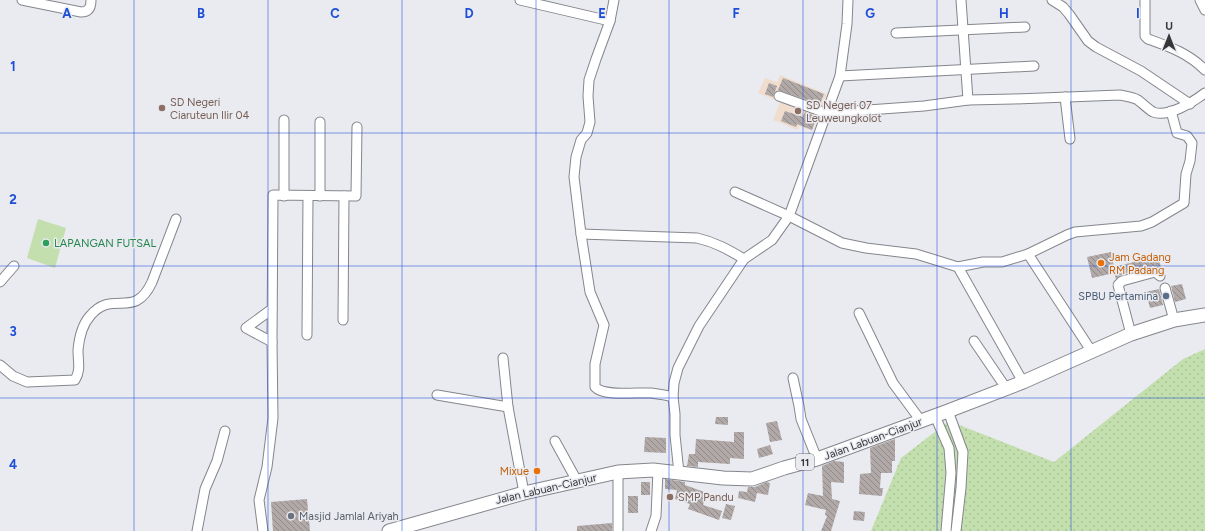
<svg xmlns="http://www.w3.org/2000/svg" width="1205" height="531" font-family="Figtree,sans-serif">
<defs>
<pattern id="grass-dots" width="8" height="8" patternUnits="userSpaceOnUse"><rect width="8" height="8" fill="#c4dfae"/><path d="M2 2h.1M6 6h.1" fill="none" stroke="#a9c096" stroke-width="1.8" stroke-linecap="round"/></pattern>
<pattern id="building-back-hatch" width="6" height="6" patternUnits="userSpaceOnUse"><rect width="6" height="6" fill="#b1a9a7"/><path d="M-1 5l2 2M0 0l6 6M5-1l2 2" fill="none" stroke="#918a89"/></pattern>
</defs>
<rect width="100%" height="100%" fill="#e9ebf1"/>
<polygon fill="#f1ddce" points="780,75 827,94 812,131 799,126 798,130 773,120 780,102 758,93 765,78 777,82"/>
<polygon fill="url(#grass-dots)" points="1205,349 1205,531 871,531 901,458 949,421 1054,462 1183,359"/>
<polygon fill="#c4dfae" points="38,219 66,228 55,268 27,258"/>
<g fill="url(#building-back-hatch)">
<polygon points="783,78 824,94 820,104 778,90"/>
<polygon points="769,83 777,86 773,97 765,94"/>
<polygon points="785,111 803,117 805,112 817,117 812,130 797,124 796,127 781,121"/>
<polygon points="1111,252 1114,267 1158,256 1161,267 1153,266 1120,275 1116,279 1114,273 1092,278 1087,257"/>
<polygon points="1182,284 1186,299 1175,302 1171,286"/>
<polygon points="1159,289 1163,305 1150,308 1146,292"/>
<polygon points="716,417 728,417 728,425 715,424"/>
<polygon points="777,421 782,440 770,442 766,423"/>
<polygon points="734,432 744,432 744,459 730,458 730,464 698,462 698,467 687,466 689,454 695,454 696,439 734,442"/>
<polygon points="645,437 666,438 666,453 644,452"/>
<polygon points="895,439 895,461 892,461 892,473 881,473 880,488 883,488 882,496 859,494 860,474 871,473 870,448"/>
<polygon points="770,445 773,454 759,458 757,449"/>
<polygon points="834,461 844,462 844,483 831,482 832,499 840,501 831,531 821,531 827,516 825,515 826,510 805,505 808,493 823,496 822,466"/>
<polygon points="665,479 685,482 685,485 707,493 703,505 722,511 719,520 688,509 690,504 675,499 677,490 665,489"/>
<rect x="641" y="482" width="9" height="13"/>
<polygon points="767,482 770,483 768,495 757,493 755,502 738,498 739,491 747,492 748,487 755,487"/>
<rect x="628" y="496" width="10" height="17"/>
<polygon points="307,499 310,531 273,531 271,502"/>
<polygon points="726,504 735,506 731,520 722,518"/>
<polygon points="854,511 865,512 864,521 853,520"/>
<polygon points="612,523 612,531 577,531 577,526"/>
</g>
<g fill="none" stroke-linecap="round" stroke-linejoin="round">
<defs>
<g id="minor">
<path d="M22,0L81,12C89,12 91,7 91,0"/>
<polyline points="520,0 610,21"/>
<path d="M614,0L610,21L596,59L589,80L588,96L590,122L587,133L581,140L576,157L574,177L581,234L590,292L604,325L595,364V387C604,397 638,392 651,393C659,394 666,395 673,397"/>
<polyline points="961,0 968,100"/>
<polyline points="1052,0 1063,7 1069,14 1088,41 1096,47 1141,71 1190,104"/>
<path d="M1145,0V36L1148,39C1170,47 1188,53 1205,70"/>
<polyline points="1200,0 1205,10"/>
<polyline points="896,33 1025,27"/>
<polyline points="840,76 1034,66"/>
<path d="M779,96L826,113L924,106L968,100L1014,99L1120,95C1126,96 1133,97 1138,100C1143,104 1148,109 1153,112C1168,118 1193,102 1205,93"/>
<polyline points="1065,97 1070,139"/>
<polyline points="735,192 789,216 842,243 866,248 916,254 958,267 983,262 1002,262 1028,254 1067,235 1075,232 1141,226 1152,222 1184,203 1186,174 1190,161 1192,143 1187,136 1177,133 1171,111"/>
<polyline points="284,196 284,120"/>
<polyline points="320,196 320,122"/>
<path d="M581,234L697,238C715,242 729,250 744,259"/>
<polyline points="1028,254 1092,352"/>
<polyline points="958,267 1023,382"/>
<polyline points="0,282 14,266"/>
<polyline points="1165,288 1174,320"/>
<polyline points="859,313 893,383 921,421"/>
<polyline points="343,320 344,196"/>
<polyline points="1131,334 1118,285 1122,281 1155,272 1160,276"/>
<polyline points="307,335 308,196"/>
<polyline points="974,341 1006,388"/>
<polyline points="272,342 246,328 272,309"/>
<polyline points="503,358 508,407 524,493"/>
<path d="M0,365L13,376L27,382L75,380C81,370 78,362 78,350C79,339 82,325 90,316C113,288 134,321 152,282L176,219"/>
<polyline points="793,378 799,406 801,419 817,459"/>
<polyline points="437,395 508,407"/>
<polyline points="948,411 963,452 961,488 956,531"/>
<polyline points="935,416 949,448 951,473 946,531"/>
<polyline points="555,441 577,481"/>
<polyline points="618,472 618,531"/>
<polyline points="679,473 675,435 675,414 673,397 674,383 678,368 699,326 744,259 772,240 789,216 840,76 847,24 848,0"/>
<polyline points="197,531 205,489 217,461 225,431"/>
<polyline points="263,531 259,500 267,467 273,418 272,342 273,195 356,196 357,127"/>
<polyline points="651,531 656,516 658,471"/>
</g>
<polyline id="highway" points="389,531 524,493 618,472 653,470 723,478 752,479 784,468 817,459 948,411 1023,382 1131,334 1174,320 1205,315"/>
</defs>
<use href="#minor" stroke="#84868c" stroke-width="11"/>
<use href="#highway" stroke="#84868c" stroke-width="15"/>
<use href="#minor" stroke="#fff" stroke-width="9"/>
<use href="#highway" stroke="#fff" stroke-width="13"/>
</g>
<path fill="none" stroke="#1d4ed8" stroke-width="1" stroke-opacity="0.55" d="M134,0V531M268,0V531M402,0V531M536,0V531M669,0V531M803,0V531M937,0V531M1071,0V531M0,133H1205M0,266H1205M0,398H1205"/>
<g fill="#8d6e63" stroke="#e9ebf1" stroke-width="1.5">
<circle cx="162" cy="108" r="4"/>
<circle cx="798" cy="111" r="4"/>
<circle cx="670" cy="497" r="4"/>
</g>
<circle fill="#2e9e5b" stroke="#e9ebf1" stroke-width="1.5" cx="46" cy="243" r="4"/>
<g fill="#e8710a" stroke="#e9ebf1" stroke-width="1.5">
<circle cx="1101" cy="263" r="4"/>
<circle cx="537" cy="471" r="4"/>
</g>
<circle fill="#5c6f8a" stroke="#e9ebf1" stroke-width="1.5" cx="1166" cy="296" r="4"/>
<circle fill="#6b7280" stroke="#e9ebf1" stroke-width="1.5" cx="291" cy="516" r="4"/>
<g text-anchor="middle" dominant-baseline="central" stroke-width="3" stroke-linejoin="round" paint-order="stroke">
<rect fill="#e9ebf1" stroke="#6c6d70" stroke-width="1" x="796" y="454" width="18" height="16" rx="3"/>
<g font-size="10" font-weight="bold" fill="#363739">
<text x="805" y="462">11</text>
</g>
<g font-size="11" fill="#785e54" stroke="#e9ebf1" text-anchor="start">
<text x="170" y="102">SD Negeri<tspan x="170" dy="13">Ciaruteun Ilir 04</tspan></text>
<text x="806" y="105">SD Negeri 07<tspan x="806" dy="13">Leuweungkolot</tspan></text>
<text x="678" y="497">SMP Pandu</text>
</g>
<g font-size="11" fill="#27864d" stroke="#e9ebf1" text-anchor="start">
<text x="54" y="243">LAPANGAN FUTSAL</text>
</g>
<g font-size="11" fill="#c56008" stroke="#e9ebf1" text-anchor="start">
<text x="1109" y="257">Jam Gadang<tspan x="1109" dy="13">RM Padang</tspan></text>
<text x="529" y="471" text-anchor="end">Mixue</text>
</g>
<g font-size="11" fill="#4e5e75" stroke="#e9ebf1" text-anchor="end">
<text x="1158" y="296">SPBU Pertamina</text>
</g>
<g font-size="11" fill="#363739" stroke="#e9ebf1">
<text transform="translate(873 439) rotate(-20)">Jalan Labuan-Cianjur</text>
<text transform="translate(546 489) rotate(-13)">Jalan Labuan-Cianjur</text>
</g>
<g font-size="11" fill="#5b616d" stroke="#e9ebf1" text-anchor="start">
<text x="299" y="516">Masjid Jamlal Ariyah</text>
</g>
</g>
<g font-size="13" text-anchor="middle" font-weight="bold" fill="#1d4ed8" stroke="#e9ebf1" stroke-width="3" stroke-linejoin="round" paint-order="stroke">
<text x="67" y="18">A</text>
<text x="201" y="18">B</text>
<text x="335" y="18">C</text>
<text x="469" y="18">D</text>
<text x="602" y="18">E</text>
<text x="736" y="18">F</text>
<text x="870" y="18">G</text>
<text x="1004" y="18">H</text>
<text x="1138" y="18">I</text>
<text x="13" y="71">1</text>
<text x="13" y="204">2</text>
<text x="13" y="336">3</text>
<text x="13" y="469">4</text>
</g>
<g transform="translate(1169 36)" stroke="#e9ebf1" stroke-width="3" paint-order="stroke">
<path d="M0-3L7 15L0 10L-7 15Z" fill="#363739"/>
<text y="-6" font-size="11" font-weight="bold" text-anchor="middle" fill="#363739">U</text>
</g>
</svg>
